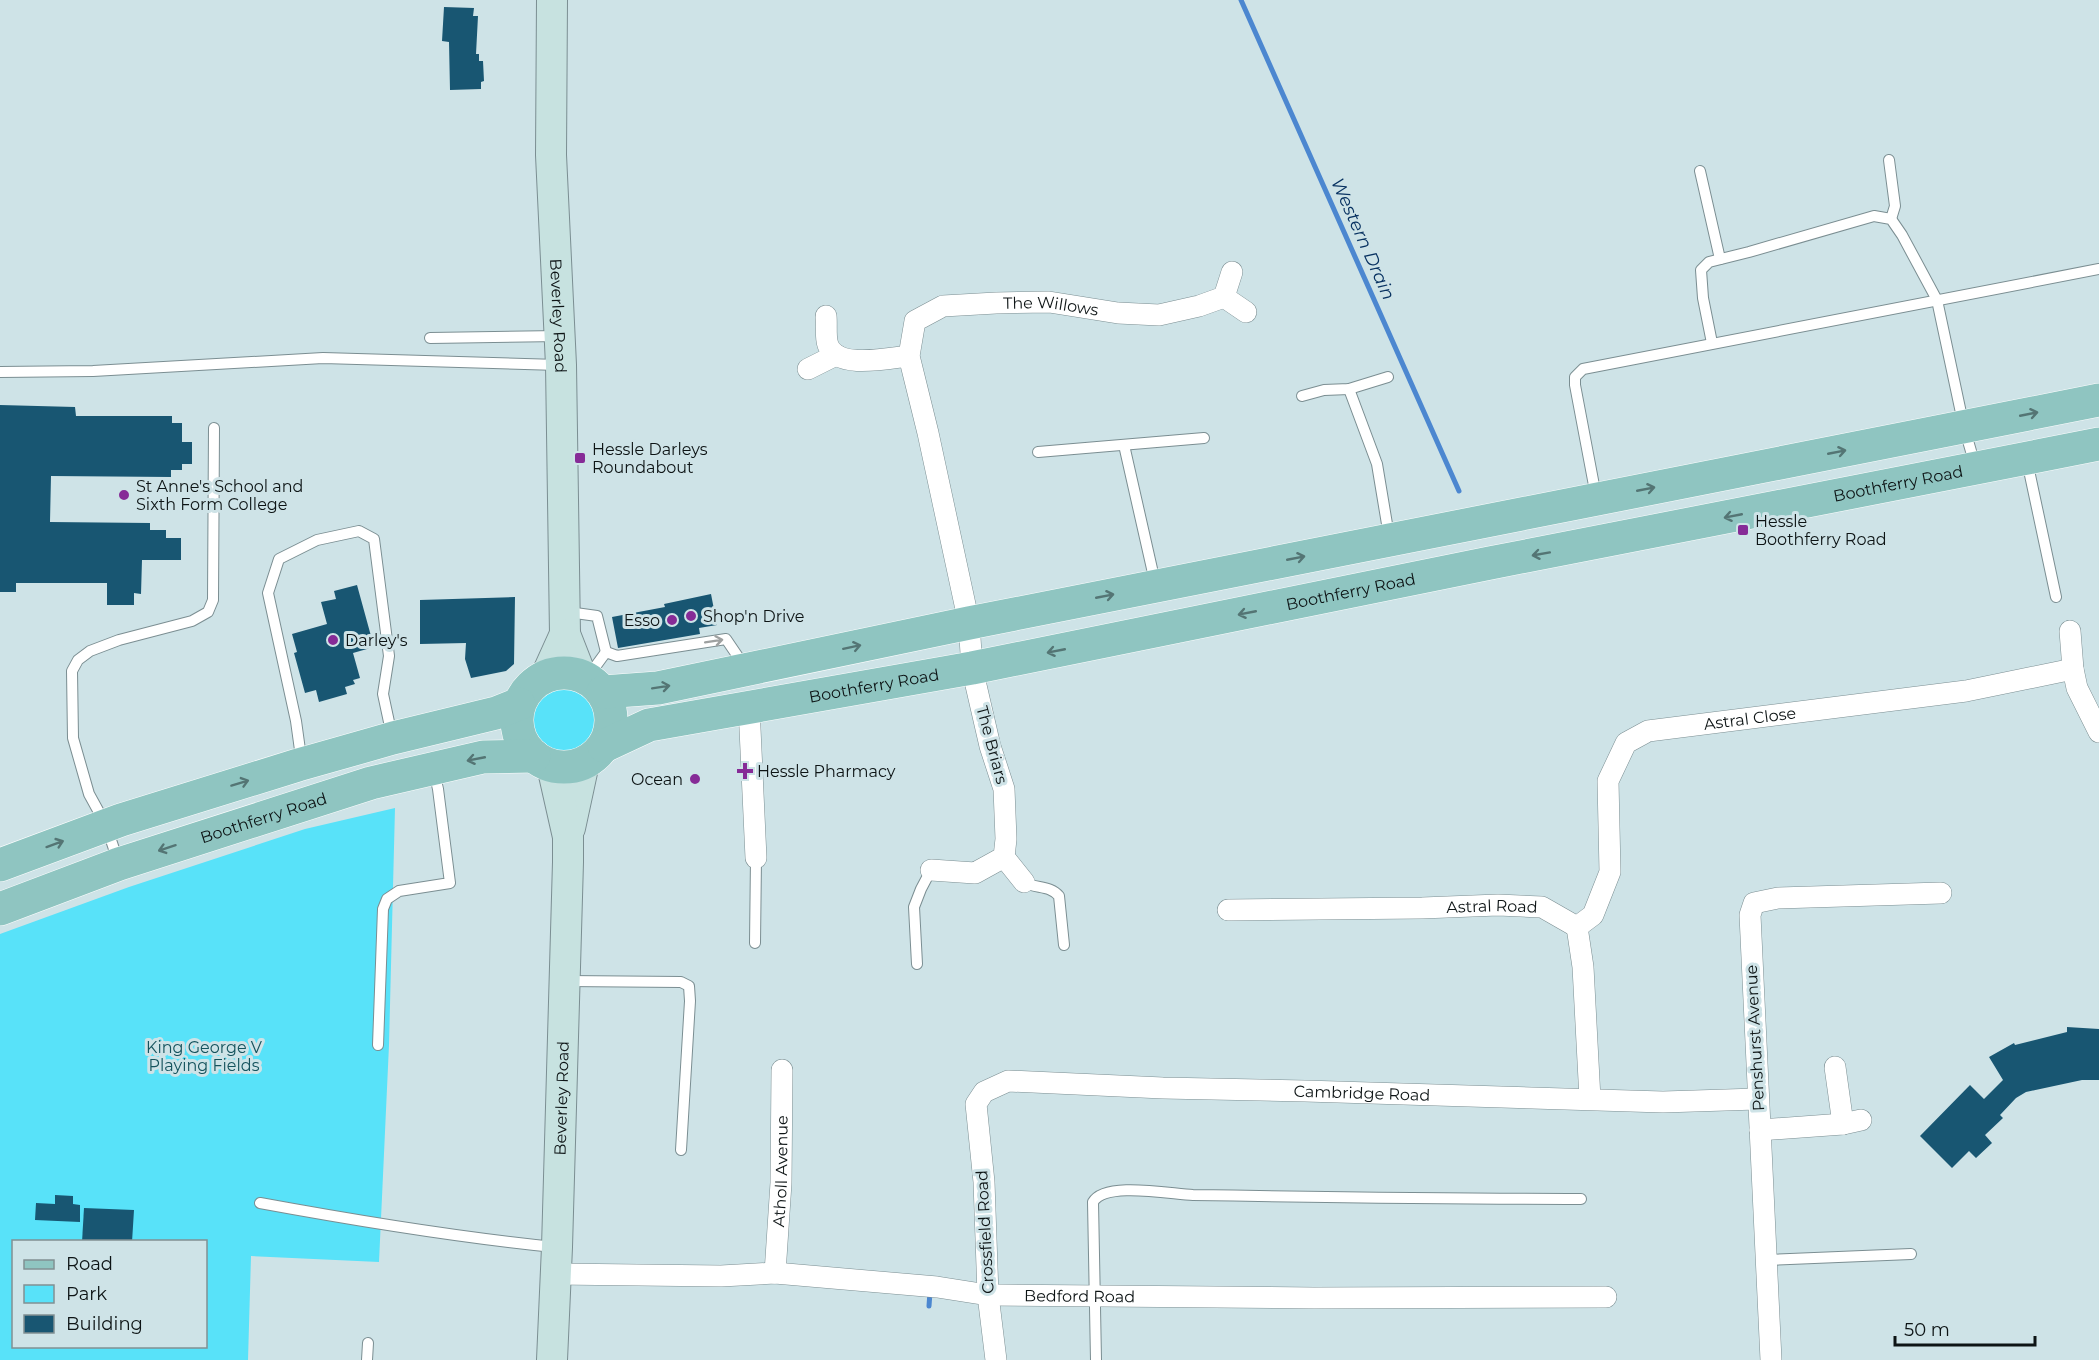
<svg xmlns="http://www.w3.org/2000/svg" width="2099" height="1360" font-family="Montserrat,sans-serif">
<rect width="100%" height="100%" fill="#cee3e7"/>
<g fill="#58e2f9" fill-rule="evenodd">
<circle cx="564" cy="721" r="34"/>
<path d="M395,808L389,1045L379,1262L251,1256L248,1360H0V934L129,887L305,829ZM14,1242H206V1346H14Z"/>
</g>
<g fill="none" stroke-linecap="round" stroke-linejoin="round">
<g stroke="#4c87d0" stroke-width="5">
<polyline points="1241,0 1459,491"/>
<polyline points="929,1306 930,1292"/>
</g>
</g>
<g fill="#185672">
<polygon points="444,7 474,8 473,16 478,16 476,54 479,54 479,61 483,61 484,81 481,82 481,89 450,90 449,42 442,41"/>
<polygon points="0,405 75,407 76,416 172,416 172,423 182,423 182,442 192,442 192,464 182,464 182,470 171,470 171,477 51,476 50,522 150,523 150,530 166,530 166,538 181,538 181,560 142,560 141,594 134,593 134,605 107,605 107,583 16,583 16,592 0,592"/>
<polygon points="357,585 374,647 353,653 360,678 353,680 355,684 345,687 347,694 319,702 316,690 305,693 294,653 297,652 292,634 327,624 321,602 336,599 334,591"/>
<polygon points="711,594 717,625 699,628 700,634 618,648 612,617 665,607 664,604"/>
<polygon points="515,597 514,664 506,671 471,678 465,659 466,643 420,644 420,600"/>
<polygon points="2067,1027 2099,1029 2099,1080 2082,1080 2026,1092 2016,1098 2000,1115 2003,1118 1985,1135 1992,1143 1976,1158 1969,1151 1952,1168 1920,1136 1970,1085 1984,1099 2003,1080 1989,1057 2014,1043 2015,1045 2067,1032"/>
<polygon points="55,1195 73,1196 73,1204 80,1205 80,1222 35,1220 36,1203 55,1204"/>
<polygon points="84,1208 134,1210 132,1242 82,1242"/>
</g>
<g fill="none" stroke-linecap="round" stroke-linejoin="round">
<defs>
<g id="lane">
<polyline points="1889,160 1895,206 1891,219"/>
<polyline points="1700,171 1720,259"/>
<polyline points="430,338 559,336"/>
<polyline points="1712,343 1703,298 1701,270 1709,262 1749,252 1874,216 1891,219 1902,235 1937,300 1964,427 1975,465"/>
<polyline points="0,372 93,371 323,358 558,365"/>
<polyline points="1349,389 1377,464 1389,536"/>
<polyline points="1302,396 1324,390 1349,389 1388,377"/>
<polyline points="1124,445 1155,582"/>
<polyline points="1038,452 1204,438"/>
<polyline points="2027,461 2056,597"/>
<polyline points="1596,496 1575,385 1575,377 1583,369 2099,269"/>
<polyline points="568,612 597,616 606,652"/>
<polyline points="587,678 606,652 617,656 726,639 745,667"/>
<polyline points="299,762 300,750 296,721 268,593 279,559 317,540 359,531 374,539 389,656 383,694 392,736"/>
<polyline points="118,861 106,825 89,794 73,738 72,671 78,660 90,651 119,640 192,621 208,612 213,600 214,428"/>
<path d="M1024,882C1035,889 1050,885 1059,896L1064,945"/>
<polyline points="755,943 756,858"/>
<polyline points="917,964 914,907 921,889 931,870"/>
<polyline points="566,981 681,982 689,986 690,1001 681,1150"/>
<polyline points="378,1045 383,909 387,899 399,891 450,883 438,789 434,772"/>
<path d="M260,1203C358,1221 455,1237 554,1247"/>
<polyline points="1766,1260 1911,1254"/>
<polyline points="367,1360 368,1343"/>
<path d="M1096,1360L1093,1202C1105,1181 1170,1194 1193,1195C1322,1197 1452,1199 1581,1199"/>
</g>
<g id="street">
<polyline points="1232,272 1224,297 1246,312"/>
<path d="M826,316C827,325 825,337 828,345C837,370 889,358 909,356"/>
<polyline points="808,369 836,355"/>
<polyline points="2070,631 2073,669 2077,688 2099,732"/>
<polyline points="749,707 756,858"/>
<polyline points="1004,857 1024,882"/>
<path id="s1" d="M931,870L975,873L1004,857L1006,839L1004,789L990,746L972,668L969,623L928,433L909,356L915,321L943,306L996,303L1049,302L1118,313L1159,315L1199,306L1224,297"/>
<path id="s2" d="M1228,910L1422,908L1498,905L1542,907L1577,927"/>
<path id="s3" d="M1577,927L1593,915L1610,872L1608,781L1626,743L1648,731L1966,691L2073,669"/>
<polyline points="1577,927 1583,967 1590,1099"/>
<polyline points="1835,1067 1843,1124"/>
<polyline points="1760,1130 1843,1124 1861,1120"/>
<path id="s4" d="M775,1273L781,1183L782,1070"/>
<path id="s5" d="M556,1274L721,1276L775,1273L937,1287L988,1295L1314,1298L1606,1297"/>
<path id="s6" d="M996,1360L988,1295L984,1182L976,1104L984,1092L1008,1081L1163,1088L1305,1091L1663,1102L1757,1099"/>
<polyline points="1771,1360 1750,915 1754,903 1778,898 1941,893"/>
</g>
<g id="secondary">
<path id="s7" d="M552,0L551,155L561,365L565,634L581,675"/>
<polyline points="546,676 565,634"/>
<polyline points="570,828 584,763"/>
<path id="s8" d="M552,1360L557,1247L568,862V837L552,766"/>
</g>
<g id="primary">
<circle cx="564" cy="720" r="47"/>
<polyline points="603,692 658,688 969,623 2099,400"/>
<path id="s9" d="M604,746L649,725L972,668L1490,563L2099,444"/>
<polyline points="0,865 121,820 298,765 393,738 496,713 519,704"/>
<path id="s10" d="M0,909L119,864L371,783L483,757L534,756"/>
</g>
</defs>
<use href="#lane" stroke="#7b8e92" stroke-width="12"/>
<use href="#street" stroke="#7b8e92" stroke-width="22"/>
<use href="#secondary" stroke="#7b8e92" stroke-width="32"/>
<use href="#primary" stroke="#fff" stroke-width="34"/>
<use href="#lane" stroke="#fff" stroke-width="10"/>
<use href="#street" stroke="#fff" stroke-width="21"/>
<use href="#secondary" stroke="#c7e2e0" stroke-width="30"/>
<use href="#primary" stroke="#8fc5c1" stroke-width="33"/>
</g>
<defs><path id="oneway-shaft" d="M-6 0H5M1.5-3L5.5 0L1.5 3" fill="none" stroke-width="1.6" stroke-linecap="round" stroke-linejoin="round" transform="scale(1.5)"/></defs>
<g stroke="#547574">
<use href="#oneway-shaft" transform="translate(2029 414) rotate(-11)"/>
<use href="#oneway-shaft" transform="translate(1837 452) rotate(-11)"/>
<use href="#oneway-shaft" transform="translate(1646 489) rotate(-11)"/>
<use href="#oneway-shaft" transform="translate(1733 516) rotate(169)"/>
<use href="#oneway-shaft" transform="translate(1541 554) rotate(170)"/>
<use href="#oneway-shaft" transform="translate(1296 558) rotate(-11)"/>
<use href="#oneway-shaft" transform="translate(1105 596) rotate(-11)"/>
<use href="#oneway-shaft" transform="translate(1247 613) rotate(169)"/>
<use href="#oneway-shaft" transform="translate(852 647) rotate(-12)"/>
<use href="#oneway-shaft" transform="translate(1056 651) rotate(169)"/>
<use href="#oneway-shaft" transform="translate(661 687) rotate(-9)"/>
<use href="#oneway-shaft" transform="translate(476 759) rotate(169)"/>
<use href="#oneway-shaft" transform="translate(240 783) rotate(-17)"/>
<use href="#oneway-shaft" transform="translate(55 844) rotate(-20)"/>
<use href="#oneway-shaft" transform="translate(167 848) rotate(162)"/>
</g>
<use stroke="#9ea1a1" href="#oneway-shaft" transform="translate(714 641) rotate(-9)"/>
<g fill="#862b97" stroke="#cee3e7" stroke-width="2">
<rect x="574" y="452" width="12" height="12" rx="3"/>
<circle cx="124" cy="495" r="6"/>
<rect x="1737" y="524" width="12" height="12" rx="3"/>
<circle cx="691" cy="616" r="6"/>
<circle cx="672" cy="620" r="6"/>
<circle cx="333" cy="640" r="6"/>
<path d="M742 762h6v6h6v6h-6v6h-6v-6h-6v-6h6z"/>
<circle cx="695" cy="779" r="6"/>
</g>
<g text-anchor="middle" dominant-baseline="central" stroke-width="6" stroke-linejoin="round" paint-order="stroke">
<g font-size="16" fill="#0d1415" stroke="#cee3e7">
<text stroke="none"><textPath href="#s1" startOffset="765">The Willows</textPath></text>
<text stroke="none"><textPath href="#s7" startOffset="316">Beverley Road</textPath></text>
<text stroke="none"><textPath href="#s9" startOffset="1322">Boothferry Road</textPath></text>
<text stroke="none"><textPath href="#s9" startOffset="764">Boothferry Road</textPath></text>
<text stroke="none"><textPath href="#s9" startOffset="278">Boothferry Road</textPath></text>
<text stroke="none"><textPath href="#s3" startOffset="327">Astral Close</textPath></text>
<text transform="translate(992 745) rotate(75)">The Briars</text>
<text stroke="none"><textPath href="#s10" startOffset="279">Boothferry Road</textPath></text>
<text stroke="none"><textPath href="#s2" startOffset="264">Astral Road</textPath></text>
<text transform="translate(1755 1038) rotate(-93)">Penshurst Avenue</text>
<text stroke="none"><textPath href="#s6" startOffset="652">Cambridge Road</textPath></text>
<text stroke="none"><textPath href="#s8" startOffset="262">Beverley Road</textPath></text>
<text stroke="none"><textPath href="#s4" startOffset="102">Atholl Avenue</textPath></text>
<text transform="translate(985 1232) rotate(-93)">Crossfield Road</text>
<text stroke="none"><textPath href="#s5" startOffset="525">Bedford Road</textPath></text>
</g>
<g font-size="16" fill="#0d1415" stroke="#cee3e7" text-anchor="start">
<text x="592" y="449">Hessle Darleys<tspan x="592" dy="18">Roundabout</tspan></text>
<text x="136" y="486">St Anne's School and<tspan x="136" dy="18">Sixth Form College</tspan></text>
<text x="1755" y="521">Hessle<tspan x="1755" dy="18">Boothferry Road</tspan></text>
<text x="703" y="616">Shop'n Drive</text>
<text x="660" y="620" text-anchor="end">Esso</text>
<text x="345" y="640">Darley's</text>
<text x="757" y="771">Hessle Pharmacy</text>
<text x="683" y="779" text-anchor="end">Ocean</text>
</g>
<g font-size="16" fill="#14535d" stroke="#cee3e7">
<text x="204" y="1047">King George V<tspan x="204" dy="18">Playing Fields</tspan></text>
</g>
<g font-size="18" font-style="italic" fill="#083261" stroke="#cee3e7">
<text transform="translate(1363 239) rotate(66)">Western Drain</text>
</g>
</g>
<rect x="12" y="1240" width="195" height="108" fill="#cee3e7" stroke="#819093" stroke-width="1.5"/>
<rect x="24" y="1260" width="30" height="9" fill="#8fc5c1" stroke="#819093" stroke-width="1.5"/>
<text x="66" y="1270" font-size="18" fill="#0d1415">Road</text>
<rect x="24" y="1285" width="30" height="18" fill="#58e2f9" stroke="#819093" stroke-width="1.5"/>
<text x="66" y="1300" font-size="18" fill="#0d1415">Park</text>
<rect x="24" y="1315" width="30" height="18" fill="#185672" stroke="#819093" stroke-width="1.5"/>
<text x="66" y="1330" font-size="18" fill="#0d1415">Building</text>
<path d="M1895 1336v9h140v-9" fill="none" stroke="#0d1415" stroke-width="3"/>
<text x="1904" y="1336" font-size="18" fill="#0d1415" stroke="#cee3e7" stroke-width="4.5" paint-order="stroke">50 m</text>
</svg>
